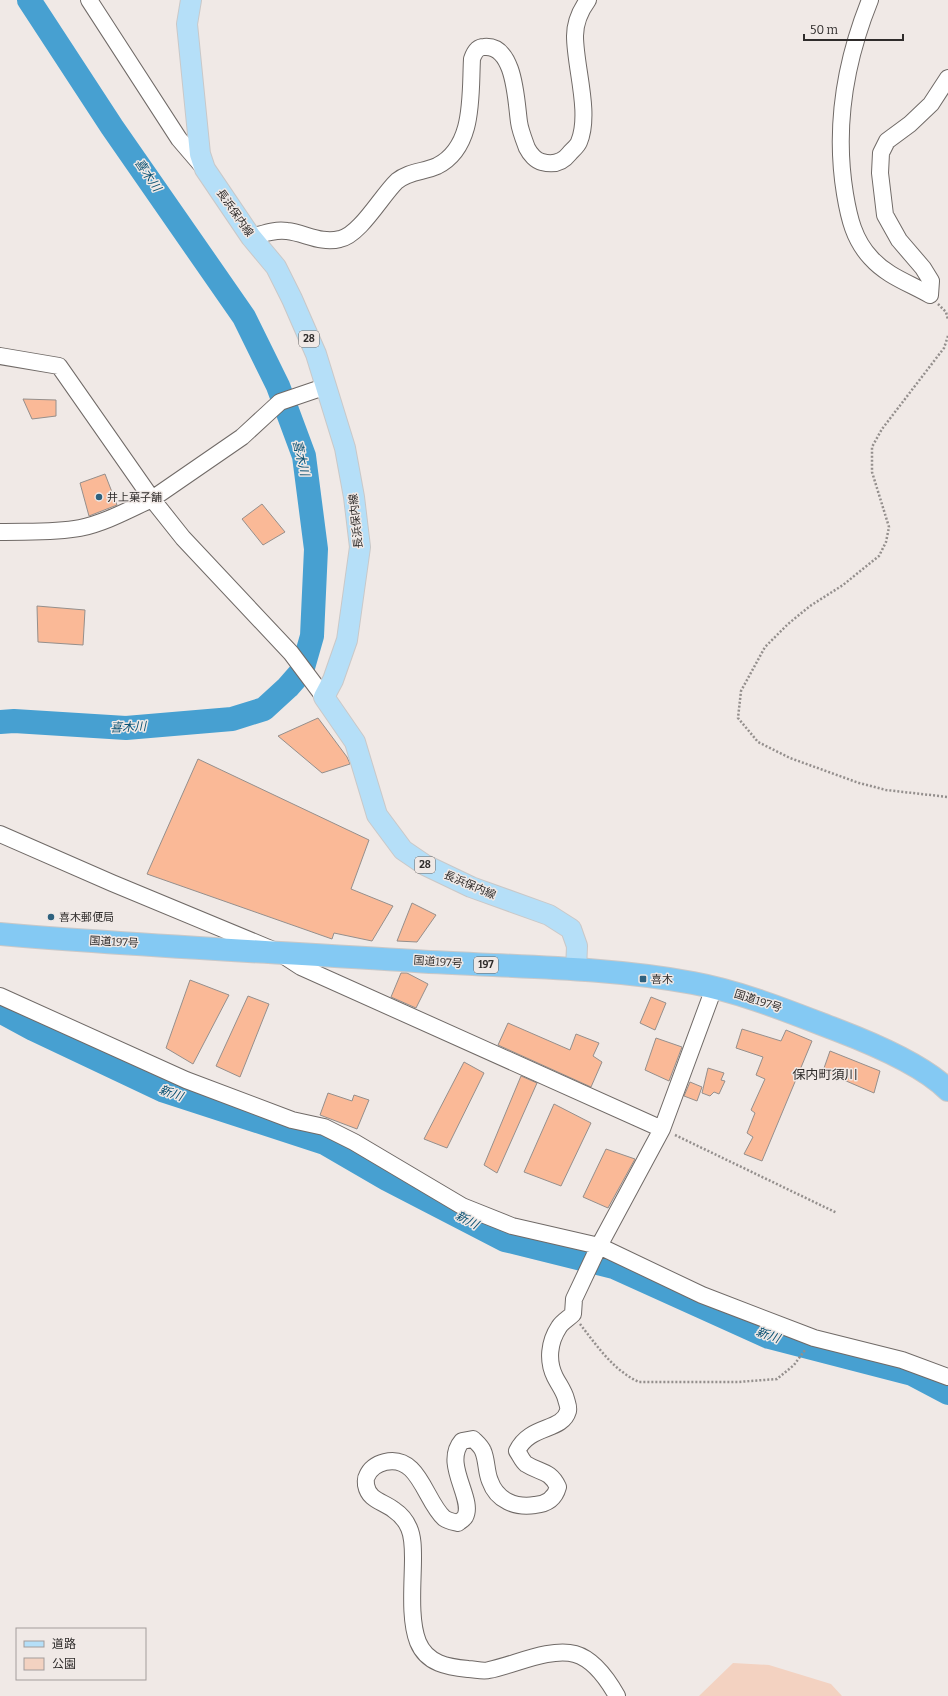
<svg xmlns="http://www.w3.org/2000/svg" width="948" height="1696" font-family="Bitter,'Noto Sans JP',serif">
<rect width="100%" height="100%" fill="#f0e9e6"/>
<!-- green -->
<path fill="#f3d2c1" d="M 733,1663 L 769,1665 L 831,1684 L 842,1696 L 699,1696 Z"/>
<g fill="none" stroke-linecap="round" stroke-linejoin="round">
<!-- river -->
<path stroke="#47a0d1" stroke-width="24" d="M 0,722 L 14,721 L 126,728 L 232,719 L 264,709 L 288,687 L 302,671 L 312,636 L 316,549 L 304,456 L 278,386 L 244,317 L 112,127 L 29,0
M 0,1011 L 33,1029 L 162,1090 L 325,1143 L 387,1179 L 505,1240 L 614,1267 L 769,1337 L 912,1374 L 948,1393"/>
</g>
<!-- building -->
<path fill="#fab997" stroke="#958f8c" d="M 23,399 L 56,400 L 56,416 L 32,419 Z
M 105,474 L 117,505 L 89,516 L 80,483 Z
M 262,504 L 285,532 L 263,545 L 242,519 Z
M 37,606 L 85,610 L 83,645 L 38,642 Z
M 318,718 L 347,757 L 350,764 L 322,773 L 278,736 Z
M 198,759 L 369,840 L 351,889 L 393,906 L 372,941 L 334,933 L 332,939 L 147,874 Z
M 412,903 L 436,915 L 417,942 L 397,941 Z
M 401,973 L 407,973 L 428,984 L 416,1008 L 391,997 Z
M 190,980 L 229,995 L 193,1064 L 166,1048 Z
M 248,996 L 269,1004 L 240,1077 L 216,1066 Z
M 651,997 L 666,1003 L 655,1030 L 640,1023 Z
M 508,1023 L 570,1050 L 576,1034 L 599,1043 L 593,1056 L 602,1062 L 591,1087 L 498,1045 Z
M 742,1029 L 781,1041 L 786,1030 L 812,1041 L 762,1161 L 744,1154 L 753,1137 L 747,1133 L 755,1113 L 751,1110 L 765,1079 L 756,1075 L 763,1057 L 736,1048 Z
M 656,1038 L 682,1047 L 669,1081 L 645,1070 Z
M 830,1051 L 880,1071 L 874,1093 L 823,1071 Z
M 464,1062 L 484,1073 L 447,1148 L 424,1139 Z
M 708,1068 L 724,1073 L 721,1080 L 725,1081 L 719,1094 L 714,1092 L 710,1096 L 702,1093 Z
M 521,1076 L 537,1083 L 497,1173 L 484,1165 Z
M 690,1082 L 702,1087 L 697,1101 L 684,1096 Z
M 328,1093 L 352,1101 L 354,1095 L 369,1100 L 357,1129 L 320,1115 Z
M 554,1104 L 591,1123 L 561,1186 L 524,1172 Z
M 606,1149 L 635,1159 L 608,1208 L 583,1197 Z"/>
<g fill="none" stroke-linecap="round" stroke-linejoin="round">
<!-- minor casing -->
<g stroke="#706a67" stroke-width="18">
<path id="minor" d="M 89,0 L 179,139 L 203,167
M 870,0 C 845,62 834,127 845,194 C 849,218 854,240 871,258 C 887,276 909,283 930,295 L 931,281 L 923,268 L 899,240 L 885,215 L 880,173 L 881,153 L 887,141 L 910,124 L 931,104 L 948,78
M 251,237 C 263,234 274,229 287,231 C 305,233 321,244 340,239 C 360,235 382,195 397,181 C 409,171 424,172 437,166 C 475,147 470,95 472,59 C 474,53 477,47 484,47 C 515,44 516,101 519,122 C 520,130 524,140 527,148 C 530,154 536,161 542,162 C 553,165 562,163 569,154 C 572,150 577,147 579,142 C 591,113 575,67 575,36 C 575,22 580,11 588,0
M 0,356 L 59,366 L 152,499 L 242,437 L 280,402 L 324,387
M 0,532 C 26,531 54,533 80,528 C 105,523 130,509 152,499 L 183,538 L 291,653 L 324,697
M 0,834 L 112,883 L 278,952 L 301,967 L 662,1129
M 0,996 L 186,1080 L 292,1120 L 324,1127 L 354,1142 L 462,1206 L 512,1226 L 599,1246 L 702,1295 L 814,1338 L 902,1360 L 948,1377
M 617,1696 C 608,1680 593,1659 575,1654 C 551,1647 514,1665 489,1670 C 483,1672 475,1669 468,1669 C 448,1667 427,1664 418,1642 C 409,1619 413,1583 413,1558 C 413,1548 413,1537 409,1528 C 406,1521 400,1514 394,1510 C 383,1501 369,1501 366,1485 C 366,1481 365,1479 367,1476 C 370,1469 377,1464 385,1462 C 419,1454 425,1501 444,1518 C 448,1521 454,1522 458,1523 C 460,1521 464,1519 465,1517 C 475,1499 442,1464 462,1441 L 473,1439 C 476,1442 481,1446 483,1451 C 487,1460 486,1472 490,1481 C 497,1501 516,1508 535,1505 C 547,1504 555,1498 558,1487 C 550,1470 540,1473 526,1464 C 522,1461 520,1455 517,1451 C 530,1424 562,1432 568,1411 C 569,1407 567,1403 566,1399 C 564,1391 559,1385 555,1377 C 547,1361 549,1342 559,1327 C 562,1322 569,1318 573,1314 L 574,1299 L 599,1246 L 662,1129 L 714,988"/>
</g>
<!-- major casing -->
<g stroke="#c9c8c8" stroke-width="22">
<path id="major" d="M 191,0 L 187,24 L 200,154 L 205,169 L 251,237 L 276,267 L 292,299 L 316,354 L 345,448 L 354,497 L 360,547 L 347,640 L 333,680 L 324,697 L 355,742 L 377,815 L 403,850 L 425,865 L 471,887 L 549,915 L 571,929 L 577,946 L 576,970"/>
</g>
<!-- highway casing -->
<g stroke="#c9c8c8" stroke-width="24">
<path id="highway" d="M 0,934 C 138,946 277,952 415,961 C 507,967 602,966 693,983 C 742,992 790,1012 837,1030 C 871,1043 922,1064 948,1090"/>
</g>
<!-- path -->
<path stroke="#948f8d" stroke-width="2.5" stroke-dasharray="2 2" stroke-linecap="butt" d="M 938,304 L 946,312 L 948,320
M 948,336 L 944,348 L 882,429 L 872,447 L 872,472 L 889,527 L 886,542 L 879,556 L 843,585 L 810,606 L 788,624 L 765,647 L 741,691 L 738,718 L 758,742 L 790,758 L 859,783 L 886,790 L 948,797
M 675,1135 L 837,1213
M 580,1324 C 597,1346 614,1371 639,1382 L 738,1382 L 777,1379 L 794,1365 L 805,1350"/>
<!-- minor -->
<use href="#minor" stroke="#fff" stroke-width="16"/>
<!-- major -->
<use href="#major" stroke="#b5dff8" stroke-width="20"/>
<!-- highway -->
<use href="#highway" stroke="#84c9f3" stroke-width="22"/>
</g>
<!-- markers -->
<g fill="#2e617e" stroke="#f0e9e6" stroke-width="1.5">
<circle cx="99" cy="497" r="4"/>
<circle cx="51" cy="917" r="4"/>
<rect x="639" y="975" width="8" height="8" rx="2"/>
</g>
<g text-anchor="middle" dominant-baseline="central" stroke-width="3" stroke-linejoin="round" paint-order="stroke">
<!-- shield labels -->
<g fill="#f0e9e6" stroke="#696563" stroke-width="1">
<rect x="299" y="331" width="20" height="16" rx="3"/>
<rect x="415" y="857" width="20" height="16" rx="3"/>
<rect x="474" y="957" width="24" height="16" rx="3"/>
</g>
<g font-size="10" font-weight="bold" fill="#2f2c2b">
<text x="309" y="339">28</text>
<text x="425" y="865">28</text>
<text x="486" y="965">197</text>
</g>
<!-- street labels -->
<g font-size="11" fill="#2f2c2b" stroke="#f0e9e6">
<text transform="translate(235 213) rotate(55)">長浜保内線</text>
<text transform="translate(356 521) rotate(-96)">長浜保内線</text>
<text transform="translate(470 885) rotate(23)">長浜保内線</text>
<text transform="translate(114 942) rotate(3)">国道197号</text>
<text transform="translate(438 962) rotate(4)">国道197号</text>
<text transform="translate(758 1001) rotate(18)">国道197号</text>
</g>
<!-- poi labels -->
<g font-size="11" fill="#2f2c2b" stroke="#f0e9e6" text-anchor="start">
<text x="107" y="497">井上菓子舗</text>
<text x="59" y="917">喜木郵便局</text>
<text x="651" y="979">喜木</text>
</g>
<!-- water labels -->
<g font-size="12" font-style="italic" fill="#095173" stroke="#f0e9e6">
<text transform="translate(148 175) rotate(56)">喜木川</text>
<text transform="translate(301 458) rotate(77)">喜木川</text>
<text transform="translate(128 727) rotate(-2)">喜木川</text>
<text transform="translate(171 1093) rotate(20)">新川</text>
<text transform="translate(467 1220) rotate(28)">新川</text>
<text transform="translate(768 1335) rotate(20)">新川</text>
</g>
<!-- quarter labels -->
<g font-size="13" fill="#2f2c2b" stroke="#f0e9e6">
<text x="825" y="1074">保内町須川</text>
</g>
</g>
<!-- legend -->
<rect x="16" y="1628" width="130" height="52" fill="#f0e9e6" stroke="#a39d9b"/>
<rect x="24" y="1641" width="20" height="6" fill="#b5dff8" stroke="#a39d9b"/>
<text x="52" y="1648" font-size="12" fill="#2f2c2b">道路</text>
<rect x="24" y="1658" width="20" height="12" fill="#f3d2c1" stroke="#a39d9b"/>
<text x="52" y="1668" font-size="12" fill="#2f2c2b">公園</text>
<!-- scale -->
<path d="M804 34v6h99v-6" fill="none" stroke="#2f2c2b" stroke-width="2"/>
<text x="810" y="34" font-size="12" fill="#2f2c2b" stroke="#f0e9e6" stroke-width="3" paint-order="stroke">50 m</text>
</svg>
